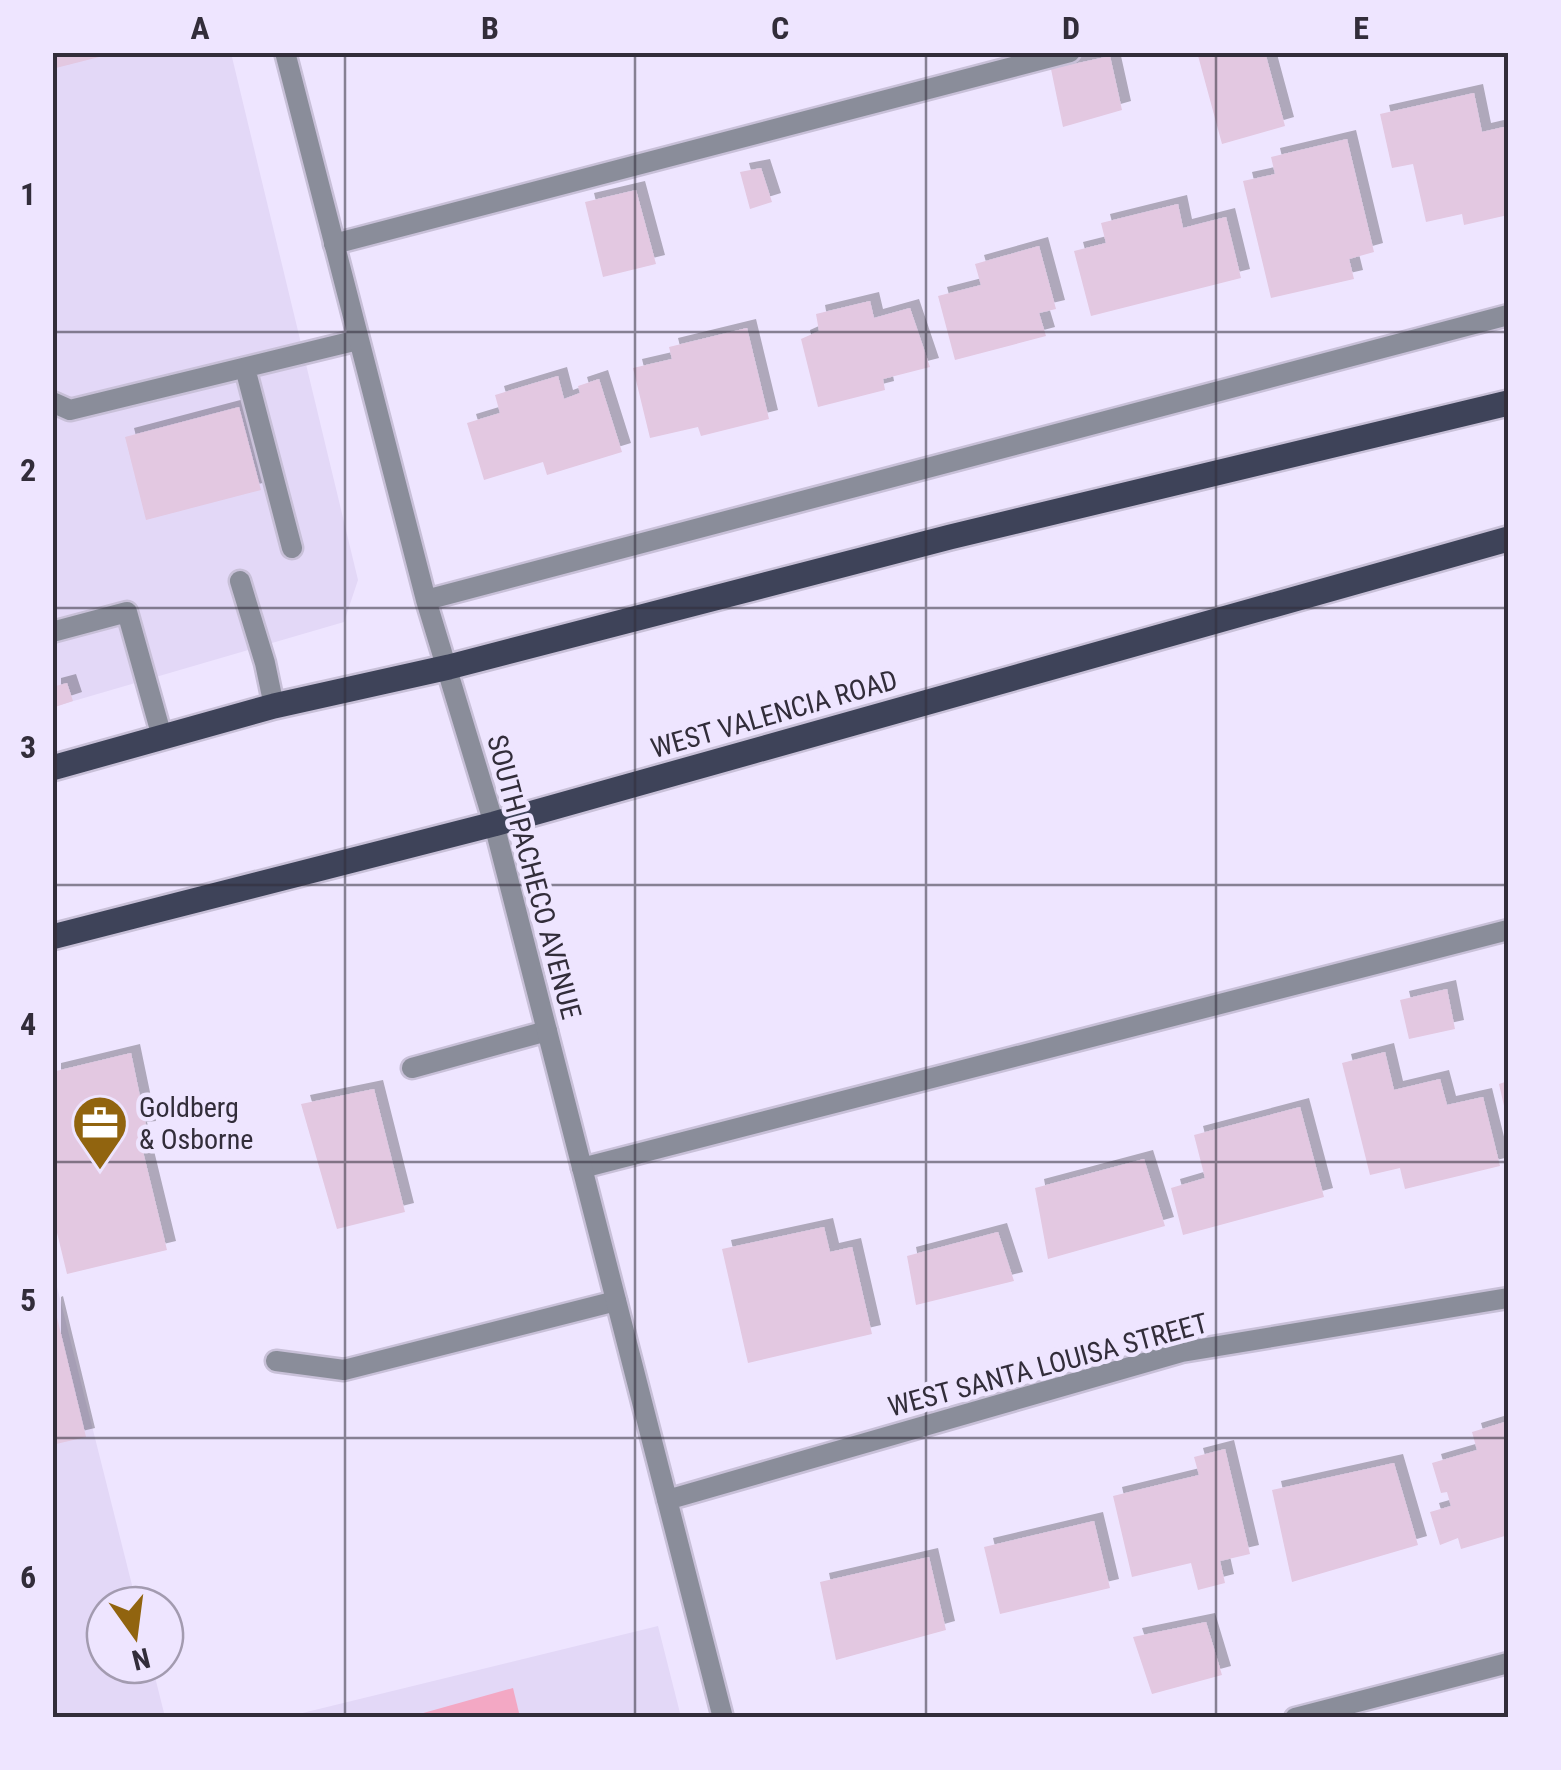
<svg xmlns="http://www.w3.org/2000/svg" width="1561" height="1770" font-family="'Roboto Condensed',sans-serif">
<defs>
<filter id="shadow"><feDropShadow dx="9" dy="-9" stdDeviation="0" flood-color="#0004"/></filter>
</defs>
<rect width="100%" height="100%" fill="#eee5ff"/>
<!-- built -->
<path fill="#e3d8f7" d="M 53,53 L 231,53 L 358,580 L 344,622 L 53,707 Z
M 52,1267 L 137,1605 L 105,1605 L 105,1665 L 152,1665 L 165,1717 L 53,1717 Z
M 658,1626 L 681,1717 L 282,1718 Z"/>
<!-- green -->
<path fill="#f3a8c4" d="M 513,1688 L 520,1717 L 409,1717 Z"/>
<!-- building -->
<path fill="#e3c8e1" filter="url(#shadow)" d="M 52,52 L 111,52 L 111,54 L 52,69 Z
M 1197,52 L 1265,52 L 1285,126 L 1222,144 Z
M 1110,56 L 1122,110 L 1063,127 L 1051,69 Z
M 1474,93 L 1482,132 L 1508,126 L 1508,215 L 1464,225 L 1462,214 L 1426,222 L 1413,164 L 1392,168 L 1380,114 Z
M 1347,139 L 1374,252 L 1349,259 L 1354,279 L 1271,298 L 1243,181 L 1275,174 L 1271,157 Z
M 761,168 L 772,202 L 750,209 L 740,172 Z
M 636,190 L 656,264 L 603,277 L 585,202 Z
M 1178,204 L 1183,228 L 1226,217 L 1241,278 L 1091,316 L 1074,251 L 1106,243 L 1101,223 Z
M 1039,246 L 1056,309 L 1039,313 L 1046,336 L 955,360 L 938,296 L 981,285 L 975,264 Z
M 870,301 L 874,318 L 910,308 L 930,367 L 883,379 L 885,390 L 818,407 L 801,339 L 819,331 L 816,314 Z
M 747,328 L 769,419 L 701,436 L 698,427 L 650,438 L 633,368 L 672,359 L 669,347 Z
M 558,376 L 564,399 L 580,393 L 578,386 L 599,379 L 622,452 L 547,475 L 543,462 L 484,480 L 467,423 L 500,413 L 495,395 Z
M 239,407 L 261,490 L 146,520 L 125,437 Z
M 67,683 L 73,701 L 52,708 L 52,687 Z
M 1447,989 L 1455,1029 L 1409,1039 L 1400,1000 Z
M 1385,1052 L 1394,1090 L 1440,1079 L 1447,1105 L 1483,1097 L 1500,1166 L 1405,1189 L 1400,1168 L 1370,1175 L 1342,1063 Z
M 131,1053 L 147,1130 L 138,1131 L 167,1250 L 67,1274 L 52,1212 L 52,1072 Z
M 1508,1081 L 1508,1119 L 1507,1119 L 1499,1084 Z
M 374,1089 L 405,1212 L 337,1229 L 301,1104 Z
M 1300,1107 L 1324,1197 L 1183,1235 L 1171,1188 L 1205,1178 L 1194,1135 Z
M 1144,1159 L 1165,1226 L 1048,1259 L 1035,1188 Z
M 824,1227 L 830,1252 L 852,1247 L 872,1334 L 748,1363 L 722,1249 Z
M 998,1232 L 1014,1281 L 916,1305 L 907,1256 Z
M 54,1305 L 86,1437 L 52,1445 L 52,1306 Z
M 1508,1421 L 1508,1535 L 1461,1549 L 1458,1538 L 1440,1545 L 1430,1512 L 1451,1506 L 1447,1492 L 1441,1493 L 1432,1463 L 1477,1450 L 1472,1432 Z
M 1225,1449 L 1250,1554 L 1220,1561 L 1225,1583 L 1198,1590 L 1191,1563 L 1132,1577 L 1113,1496 L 1199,1475 L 1194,1457 Z
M 1394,1463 L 1418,1545 L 1292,1582 L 1272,1490 Z
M 1094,1521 L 1110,1588 L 1000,1614 L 984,1547 Z
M 929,1557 L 946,1630 L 836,1660 L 820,1582 Z
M 1206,1622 L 1222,1675 L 1152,1694 L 1133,1637 Z"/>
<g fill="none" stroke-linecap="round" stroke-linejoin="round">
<!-- lane casing -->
<g stroke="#c8c0d8" stroke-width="25">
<path id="lane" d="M 334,244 L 1070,52
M 245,368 L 292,548
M 52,402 L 70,410 L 358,340
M 240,581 L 265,663 L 274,706
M 52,632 L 127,612 L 162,737
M 412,1068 L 547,1031
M 582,1168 L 1508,930
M 276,1361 L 344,1370 L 616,1301
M 1295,1718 L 1508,1663"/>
</g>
<!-- street casing -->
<g stroke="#c8c0d8" stroke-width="25">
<path id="street" d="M 285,52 L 426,600 L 494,824 L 723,1718
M 426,600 L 1508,315
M 667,1500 L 1182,1352 L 1508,1298"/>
</g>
<!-- primary casing -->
<g stroke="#c8c0d8" stroke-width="30">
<path id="primary" d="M 52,768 L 274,706 L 449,667 L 950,537 L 1508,403
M 52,937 L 494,824 L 1508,539"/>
</g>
<!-- lane -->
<use href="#lane" stroke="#8a8d9a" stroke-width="20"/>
<!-- street -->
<use href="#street" stroke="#8a8d9a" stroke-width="20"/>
<!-- primary -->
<use href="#primary" stroke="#3e4359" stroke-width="25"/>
</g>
<!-- grid -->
<path fill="none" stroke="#322d3a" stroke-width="2.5" stroke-opacity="0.55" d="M 345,52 L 345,1718M 635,52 L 635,1718M 926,52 L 926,1718M 1216,52 L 1216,1718M 52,332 L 1508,332M 52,608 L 1508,608M 52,885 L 1508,885M 52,1162 L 1508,1162M 52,1438 L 1508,1438"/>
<!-- icons -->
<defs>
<g id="office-pin" transform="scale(2.875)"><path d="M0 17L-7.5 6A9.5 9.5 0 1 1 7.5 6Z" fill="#91640f" stroke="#eee5ff"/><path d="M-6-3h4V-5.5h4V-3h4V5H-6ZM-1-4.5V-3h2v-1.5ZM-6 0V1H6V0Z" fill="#fff"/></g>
</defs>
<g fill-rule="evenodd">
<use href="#office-pin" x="100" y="1123"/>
</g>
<g text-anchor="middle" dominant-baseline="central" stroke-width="9" stroke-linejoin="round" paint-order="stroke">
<!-- street labels -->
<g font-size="28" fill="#322d3a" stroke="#eee5ff">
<text transform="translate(774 714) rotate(-16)">WEST VALENCIA ROAD</text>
<text transform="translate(534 877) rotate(75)">SOUTH PACHECO AVENUE</text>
<text transform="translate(1048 1365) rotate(-15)">WEST SANTA LOUISA STREET</text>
</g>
<!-- poi labels -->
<g font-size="28" fill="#322d3a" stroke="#eee5ff" text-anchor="start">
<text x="139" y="1107">Goldberg<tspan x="139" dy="32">&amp; Osborne</tspan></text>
</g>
</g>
<!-- border -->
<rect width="1561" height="1770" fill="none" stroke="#eee5ff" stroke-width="110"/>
<!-- north arrow -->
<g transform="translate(135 1635) rotate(166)"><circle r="48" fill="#eee5ff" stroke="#a39bb0" stroke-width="2.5"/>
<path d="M0-8L18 38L0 25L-18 38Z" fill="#91640f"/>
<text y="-15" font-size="28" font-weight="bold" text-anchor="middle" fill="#322d3a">N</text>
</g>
<rect x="55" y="55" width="1451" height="1660" fill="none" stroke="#322d3a" stroke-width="4"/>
<g font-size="32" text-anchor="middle" font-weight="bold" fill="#322d3a">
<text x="200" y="39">A</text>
<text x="490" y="39">B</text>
<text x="780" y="39">C</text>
<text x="1071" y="39">D</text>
<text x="1361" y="39">E</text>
<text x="28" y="205">1</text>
<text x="28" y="481">2</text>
<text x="28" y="758">3</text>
<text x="28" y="1035">4</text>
<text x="28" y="1311">5</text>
<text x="28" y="1588">6</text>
</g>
</svg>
